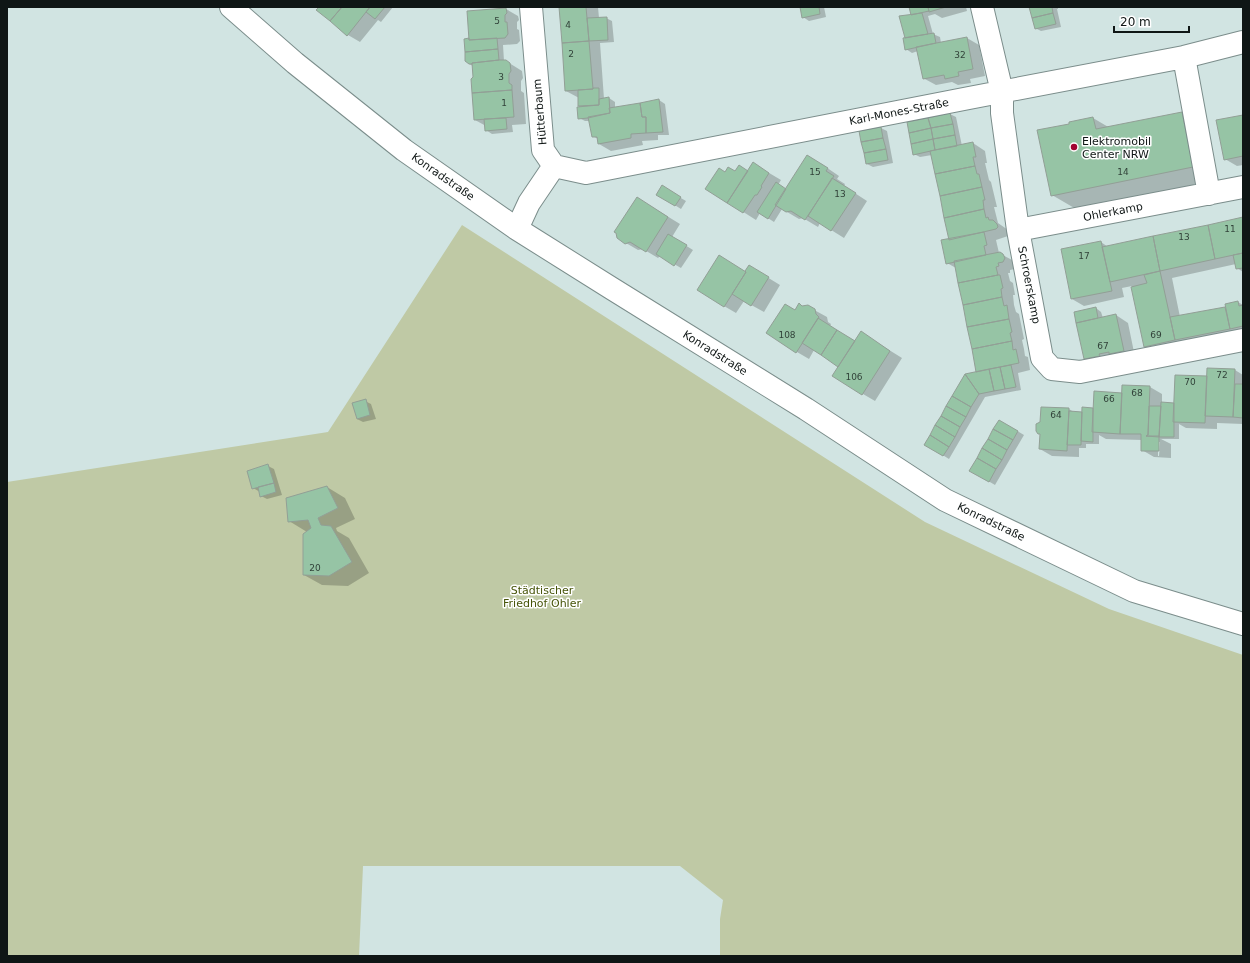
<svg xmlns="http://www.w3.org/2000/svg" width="1250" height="963" font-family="'DejaVu Sans',sans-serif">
<rect width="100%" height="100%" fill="#d1e4e2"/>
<!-- green -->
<path fill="#bfc9a5" d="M 462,225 L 925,522 L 1109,609 L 1243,655 L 1243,956 L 720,956 L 720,919 L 723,900 L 680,866 L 363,866 L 359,956 L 7,956 L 7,482 L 328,432 Z"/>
<!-- shadow -->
<path fill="#0003" fill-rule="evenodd" d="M 320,7 L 393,7 L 381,22 L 378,20 L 360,42 L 348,35 Z
M 560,7 L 598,7 L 599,18 L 606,18 L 612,21 L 614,42 L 600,43 L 604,99 L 609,98 L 615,102 L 615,108 L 659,100 L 665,104 L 669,135 L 658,135 L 658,140 L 642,141 L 643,145 L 611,151 L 599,144 L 598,139 L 593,136 L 590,121 L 585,121 L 579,118 L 579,98 L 566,91 Z
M 801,7 L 824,7 L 826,17 L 809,21 L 803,17 Z
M 910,7 L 966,7 L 967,11 L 942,18 L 935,14 L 928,16 L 933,34 L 940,37 L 941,43 L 967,38 L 979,45 L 985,76 L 970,79 L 971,83 L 958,85 L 952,82 L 936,85 L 923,78 L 918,51 L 912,53 L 906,49 L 906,38 L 912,15 Z
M 1030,7 L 1058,7 L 1058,9 L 1057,9 L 1061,27 L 1041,31 L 1035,28 Z
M 506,9 L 518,16 L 519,20 L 517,22 L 517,29 L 519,30 L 520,41 L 517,44 L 503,45 L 504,61 L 506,61 L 522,71 L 523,78 L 521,81 L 521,91 L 524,93 L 526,124 L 512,125 L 513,132 L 492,134 L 486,130 L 486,126 L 475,120 L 473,66 L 469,64 L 470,39 Z
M 950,114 L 956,117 L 962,146 L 973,143 L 985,151 L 987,163 L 985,163 L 989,180 L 991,182 L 997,207 L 994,207 L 998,223 L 1008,230 L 1008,236 L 996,240 L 999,253 L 1012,260 L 1016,264 L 1015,269 L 1010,270 L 1010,273 L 1008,273 L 1010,281 L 1013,283 L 1015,295 L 1013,295 L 1014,305 L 1016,312 L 1019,314 L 1024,339 L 1022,340 L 1024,349 L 1025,356 L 1028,357 L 1030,370 L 1018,373 L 1021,390 L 985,397 L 949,459 L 925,444 L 979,372 L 956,268 L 947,263 L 950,240 L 932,155 L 920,157 L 914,154 Z
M 1182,114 L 1206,127 L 1217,180 L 1076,209 L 1052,195 L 1070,125 L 1093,118 L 1110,128 Z
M 1243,115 L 1243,165 L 1237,166 L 1225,159 Z
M 881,128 L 887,131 L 893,163 L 873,167 L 867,164 Z
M 820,163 L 839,176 L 837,179 L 845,184 L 844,186 L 867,201 L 844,238 L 820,223 L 818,227 L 803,218 L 799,219 L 782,209 L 774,222 L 760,213 L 756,220 L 707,189 L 726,173 L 748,172 L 754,164 L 781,180 L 778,185 L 786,190 Z
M 662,187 L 686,201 L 681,209 L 657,194 Z
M 649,205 L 680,224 L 672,237 L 693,250 L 681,268 L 660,256 L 658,258 L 643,249 L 638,250 L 626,243 Z
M 1243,218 L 1243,272 L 1237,268 L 1236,264 L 1172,278 L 1180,317 L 1226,308 L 1238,302 L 1243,305 L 1243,335 L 1157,353 L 1145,346 L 1132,286 L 1122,288 L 1124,297 L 1084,306 L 1072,299 L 1101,242 L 1108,247 Z
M 749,266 L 780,285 L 764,312 L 744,301 L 736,313 L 724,306 Z
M 807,306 L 827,317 L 828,322 L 831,324 L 830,326 L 855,342 L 873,340 L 902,358 L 875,401 L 863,394 L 840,366 L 814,350 L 809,359 L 797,352 L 795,311 L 802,307 Z
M 1096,308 L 1101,312 L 1103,318 L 1116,315 L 1128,323 L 1135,357 L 1097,366 L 1085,358 L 1075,313 Z
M 1235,370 L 1243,375 L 1243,424 L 1217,423 L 1217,429 L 1186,428 L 1179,424 L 1179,439 L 1161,439 L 1171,444 L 1171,458 L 1154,457 L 1142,450 L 1142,440 L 1106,439 L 1099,435 L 1099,444 L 1086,444 L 1086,448 L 1079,448 L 1079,457 L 1052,456 L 1040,449 L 1069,409 L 1075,413 L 1083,413 L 1093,409 L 1094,410 L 1122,393 L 1123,386 L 1150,387 L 1162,394 L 1162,403 L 1173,404 L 1208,377 ZM 1158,442 L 1160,442 L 1159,456 L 1158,456 Z
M 365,401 L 371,404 L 376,419 L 363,422 L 357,419 Z
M 1000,421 L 1024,435 L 995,485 L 971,471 Z
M 268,466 L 274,469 L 282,495 L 267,499 L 261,496 L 260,492 L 253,488 Z
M 327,487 L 345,498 L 355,519 L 336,528 L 337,531 L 349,538 L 369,573 L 348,586 L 322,585 L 304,575 L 307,532 L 289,521 Z"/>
<!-- building -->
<path fill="#96c4a5" stroke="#929f96" d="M 319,7 L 342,7 L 330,21 L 316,10 Z
M 342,7 L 370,7 L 347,36 L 330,21 Z
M 370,7 L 385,7 L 375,19 L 366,12 Z
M 559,7 L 586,7 L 589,41 L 562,43 Z
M 800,7 L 819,7 L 820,14 L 802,18 Z
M 909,7 L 928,7 L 929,11 L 911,15 Z
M 928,7 L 946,7 L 929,12 Z
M 1029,7 L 1052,7 L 1053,13 L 1032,18 Z
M 506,8 L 507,13 L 505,15 L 505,22 L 507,22 L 508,34 L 505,38 L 469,40 L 467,11 Z
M 922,13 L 928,34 L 905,38 L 899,16 Z
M 1053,13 L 1056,24 L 1035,29 L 1032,18 Z
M 607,17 L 608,40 L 589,41 L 587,18 Z
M 934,33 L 936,43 L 905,50 L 903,38 Z
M 967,37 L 973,69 L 958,72 L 959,76 L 945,79 L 944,75 L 923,79 L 916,47 Z
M 469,38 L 469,40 L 497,38 L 498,49 L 465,52 L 464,39 Z
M 589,41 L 593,89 L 565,91 L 562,43 Z
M 498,49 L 499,60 L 472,63 L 472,64 L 469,64 L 465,61 L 465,52 Z
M 499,60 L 506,60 L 510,63 L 511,71 L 509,74 L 509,83 L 512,85 L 512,90 L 472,93 L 471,79 L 473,77 L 472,63 Z
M 593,88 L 599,88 L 599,105 L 578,106 L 578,90 L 593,89 Z
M 512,90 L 514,117 L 474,120 L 472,93 Z
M 609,97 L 610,113 L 588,118 L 578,119 L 577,107 L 599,105 L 599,99 Z
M 659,99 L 663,132 L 646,133 L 646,117 L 642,117 L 640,103 Z
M 640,103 L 642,117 L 646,117 L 646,133 L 631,134 L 631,138 L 598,144 L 597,137 L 592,137 L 588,117 L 610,113 L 609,108 Z
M 1182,112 L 1193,167 L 1051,196 L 1037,130 L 1069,124 L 1069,122 L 1093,117 L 1096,129 Z
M 950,113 L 953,124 L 931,128 L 928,118 Z
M 1243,115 L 1243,156 L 1224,160 L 1216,120 Z
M 506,118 L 507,129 L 485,131 L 484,119 Z
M 928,118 L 931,128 L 909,133 L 907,122 Z
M 953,124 L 955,135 L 933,139 L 931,128 Z
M 881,127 L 883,138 L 861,142 L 859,131 Z
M 931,128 L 933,139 L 911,144 L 909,133 Z
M 955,135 L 957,146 L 935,150 L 933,139 Z
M 883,138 L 886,149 L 864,153 L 861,142 Z
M 933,139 L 935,150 L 913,155 L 911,144 Z
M 973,142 L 976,157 L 973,157 L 975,166 L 935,174 L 930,151 Z
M 886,149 L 888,160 L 866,164 L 864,153 Z
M 807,155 L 828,168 L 826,171 L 834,176 L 805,220 L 791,211 L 786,212 L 775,205 Z
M 753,162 L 769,173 L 761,186 L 762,187 L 757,195 L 755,195 L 743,213 L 727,203 Z
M 739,165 L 748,171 L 727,203 L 705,189 L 719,168 L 725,172 L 728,167 L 735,171 Z
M 975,166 L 977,174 L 979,174 L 982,187 L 940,196 L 935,174 Z
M 832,178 L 856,193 L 831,231 L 808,216 Z
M 776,182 L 786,189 L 768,219 L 757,212 Z
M 662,185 L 681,197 L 675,206 L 656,195 Z
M 982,187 L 985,200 L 983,200 L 984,209 L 944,218 L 940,196 Z
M 637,197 L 668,217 L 646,252 L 630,242 L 625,244 L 617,238 L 616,233 L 614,232 Z
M 984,209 L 986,218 L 988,217 L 989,220 L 993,220 L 997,224 L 998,227 L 996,229 L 949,240 L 944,218 Z
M 1243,217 L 1243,253 L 1215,259 L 1208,225 Z
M 1208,225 L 1215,259 L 1160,271 L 1153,236 Z
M 984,232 L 987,245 L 984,246 L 986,255 L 946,264 L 941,240 Z
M 668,234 L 687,245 L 674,266 L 656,254 Z
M 1153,236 L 1160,271 L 1110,282 L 1102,247 Z
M 1101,241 L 1112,291 L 1071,299 L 1061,249 Z
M 1000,252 L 1003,254 L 1005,258 L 1003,262 L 998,263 L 999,266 L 996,267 L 998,275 L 958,283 L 954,261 Z
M 1243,253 L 1243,268 L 1236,269 L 1233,255 Z
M 719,255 L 746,272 L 724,307 L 697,290 Z
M 749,265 L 769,277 L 751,306 L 732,294 L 746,272 L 745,271 Z
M 1160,271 L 1175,340 L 1144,347 L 1131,287 L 1147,283 L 1144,275 Z
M 998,275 L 1000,275 L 1003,288 L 1001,289 L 1002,297 L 963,305 L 958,283 Z
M 1002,297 L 1004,306 L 1007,305 L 1009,319 L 967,327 L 963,305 Z
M 1238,301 L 1239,306 L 1243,305 L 1243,326 L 1230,329 L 1225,304 Z
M 799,303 L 802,306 L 808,305 L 815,309 L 816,314 L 819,317 L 796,353 L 766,333 L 785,304 L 795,310 Z
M 1096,307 L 1098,318 L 1076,323 L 1074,312 Z
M 1225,307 L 1230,329 L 1175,340 L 1170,317 Z
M 1116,314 L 1124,351 L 1109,354 L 1109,352 L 1099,354 L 1100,356 L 1084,359 L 1076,323 Z
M 818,318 L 837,330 L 821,355 L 802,343 Z
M 1009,319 L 1012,332 L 1010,333 L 1012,341 L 972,349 L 967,327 Z
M 837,330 L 855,341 L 838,367 L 821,355 Z
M 861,331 L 890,351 L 862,395 L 832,376 Z
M 1012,341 L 1013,350 L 1016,349 L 1019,363 L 976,372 L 972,349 Z
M 1011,365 L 1016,387 L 1005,389 L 1000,367 Z
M 1000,367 L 1005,389 L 994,391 L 989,369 Z
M 1207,368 L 1235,369 L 1233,417 L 1205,416 Z
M 989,369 L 994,391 L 979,394 L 965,374 Z
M 965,374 L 979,394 L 971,407 L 952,396 Z
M 1175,375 L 1207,376 L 1205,423 L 1173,422 Z
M 1235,384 L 1243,384 L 1243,418 L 1233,417 Z
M 1122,385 L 1150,386 L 1148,435 L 1146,436 L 1159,436 L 1159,451 L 1141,451 L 1141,434 L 1120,434 Z
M 1094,391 L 1122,393 L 1120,434 L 1092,432 Z
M 952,396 L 971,407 L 966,417 L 946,406 Z
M 366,399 L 370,415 L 357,419 L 352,403 Z
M 1161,402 L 1174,403 L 1174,437 L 1159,437 Z
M 946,406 L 966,417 L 960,427 L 941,416 Z
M 1149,406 L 1161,406 L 1159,437 L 1146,436 L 1148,435 Z
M 1041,407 L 1069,408 L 1067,451 L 1039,449 L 1040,434 L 1038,434 L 1036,431 L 1036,424 L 1040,422 Z
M 1082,407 L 1093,408 L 1093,442 L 1081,441 Z
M 1069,411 L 1082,412 L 1081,445 L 1067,445 Z
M 941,416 L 960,427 L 955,437 L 935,425 Z
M 999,420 L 1018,431 L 1013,440 L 993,429 Z
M 935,425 L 955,437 L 949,447 L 930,435 Z
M 993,429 L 1013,440 L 1007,450 L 988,439 Z
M 930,435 L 949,447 L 943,456 L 924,445 Z
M 988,439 L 1007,450 L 1002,460 L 982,448 Z
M 982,448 L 1002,460 L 996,469 L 977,458 Z
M 977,458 L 996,469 L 989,482 L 969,471 Z
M 268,464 L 274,483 L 252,489 L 247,471 Z
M 274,483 L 276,492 L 260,497 L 258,487 Z
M 327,486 L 338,508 L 318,518 L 321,525 L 331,526 L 352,562 L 329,576 L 303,575 L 303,534 L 311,528 L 308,520 L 288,522 L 286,498 Z"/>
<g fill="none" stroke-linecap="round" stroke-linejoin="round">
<!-- street casing -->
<g stroke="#7b8d8b" stroke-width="24">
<path id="street" d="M 231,7 L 295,63 L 404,150 L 517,229 L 611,288 L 806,409 L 945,500 L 1134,591 L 1243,624
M 982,7 L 1002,92 L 1002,113 L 1018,230 L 1042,358 L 1052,369 L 1080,372 L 1243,340
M 1184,57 L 1209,194
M 554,166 L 586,173 L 969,98 L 1184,57 L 1243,42
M 517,229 L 529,203 L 554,166 L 543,150 L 531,7
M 1018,230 L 1243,187"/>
</g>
<!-- street -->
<use href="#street" stroke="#fff" stroke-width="22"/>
</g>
<!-- markers -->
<circle fill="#a20431" stroke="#fff" stroke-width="1.5" cx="1074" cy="147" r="4"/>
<g text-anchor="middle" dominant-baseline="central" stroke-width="3" stroke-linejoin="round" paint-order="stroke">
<!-- number labels -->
<g font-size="9" fill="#314239">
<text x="497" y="21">5</text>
<text x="568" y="25">4</text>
<text x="571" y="54">2</text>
<text x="960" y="55">32</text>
<text x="501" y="77">3</text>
<text x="504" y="103">1</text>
<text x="815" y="172">15</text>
<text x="1123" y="172">14</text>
<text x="840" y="194">13</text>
<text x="1230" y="229">11</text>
<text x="1184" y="237">13</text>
<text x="1084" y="256">17</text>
<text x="787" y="335">108</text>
<text x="1156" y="335">69</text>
<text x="1103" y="346">67</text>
<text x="1222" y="375">72</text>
<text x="854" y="377">106</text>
<text x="1190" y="382">70</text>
<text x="1137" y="393">68</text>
<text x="1109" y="399">66</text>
<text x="1056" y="415">64</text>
<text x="315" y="568">20</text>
</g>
<!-- street labels -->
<g font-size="11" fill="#0f1615" stroke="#fff">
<text transform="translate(540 112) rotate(-95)">Hütterbaum</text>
<text transform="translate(899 112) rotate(-11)">Karl-Mones-Straße</text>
<text transform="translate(443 177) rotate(35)">Konradstraße</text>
<text transform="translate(1113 212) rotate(-11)">Ohlerkamp</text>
<text transform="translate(1029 285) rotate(79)">Schroerskamp</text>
<text transform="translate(715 353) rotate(32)">Konradstraße</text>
<text transform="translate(991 522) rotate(26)">Konradstraße</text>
</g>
<!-- poi labels -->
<g font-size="11" fill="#0f1615" stroke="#fff" text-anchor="start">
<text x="1082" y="141">Elektromobil<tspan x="1082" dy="13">Center NRW</tspan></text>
</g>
<!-- park labels -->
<g font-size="11" fill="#465408" stroke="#fff">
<text x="542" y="590">Städtischer<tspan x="542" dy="13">Friedhof Ohler</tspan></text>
</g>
</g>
<!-- border -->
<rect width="1250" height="963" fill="none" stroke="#0f1615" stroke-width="16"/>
<!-- scale -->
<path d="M1114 26v6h75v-6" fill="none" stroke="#0f1615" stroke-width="2"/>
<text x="1120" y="26" font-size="12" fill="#0f1615" stroke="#ffffff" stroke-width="3" paint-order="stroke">20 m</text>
</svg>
